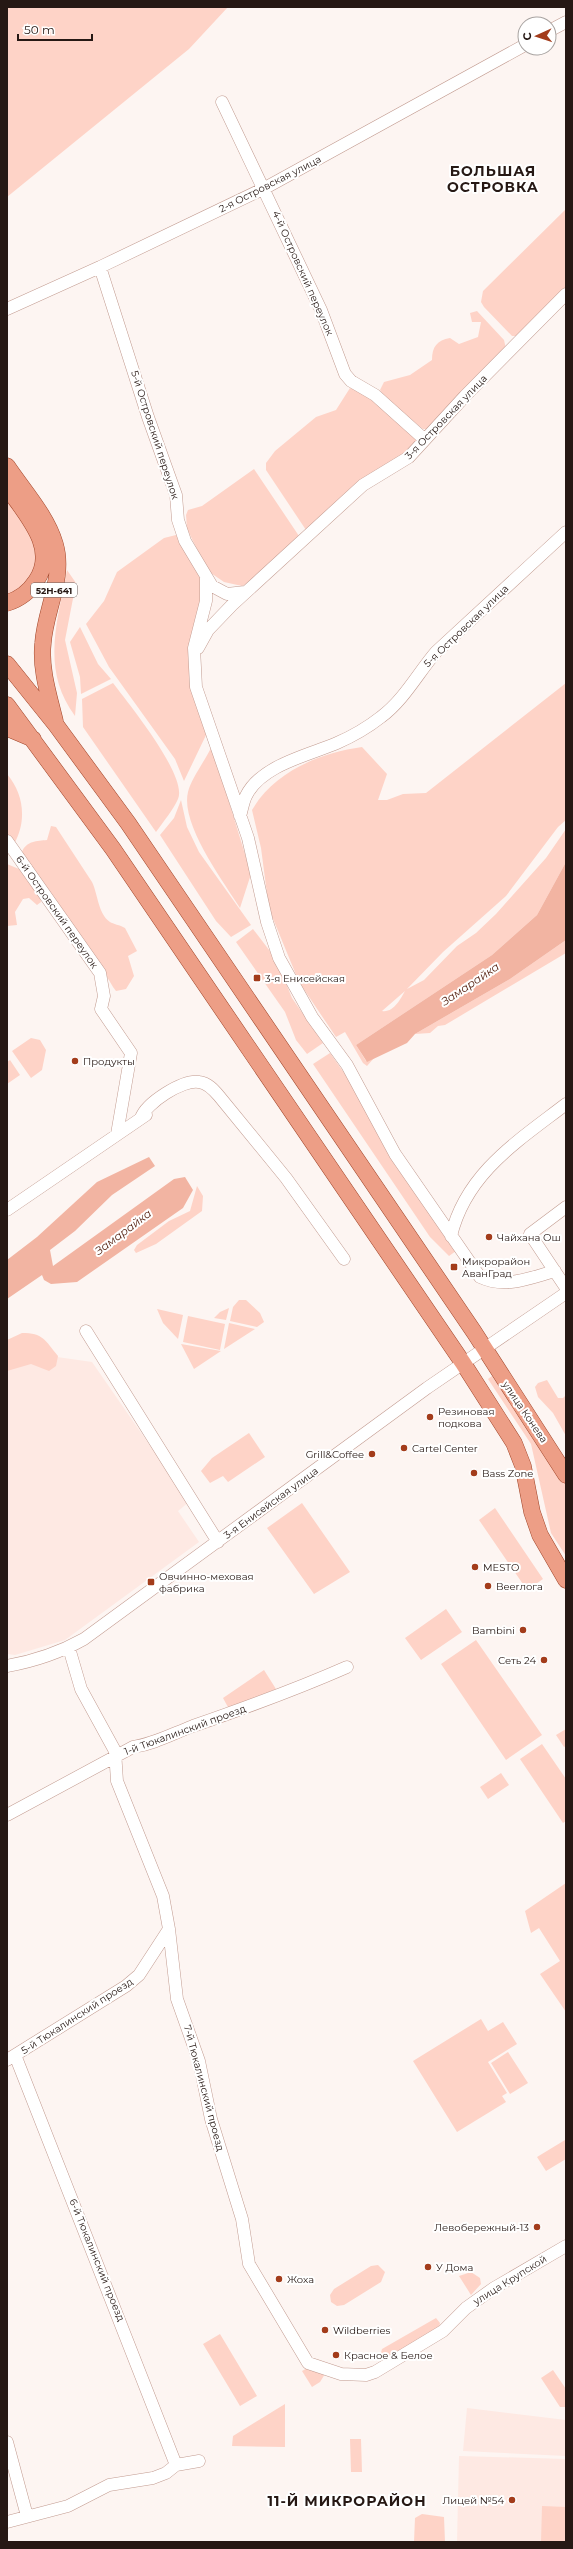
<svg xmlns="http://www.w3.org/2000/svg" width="573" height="2549" font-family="Montserrat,sans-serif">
<rect width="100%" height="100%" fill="#fdf5f2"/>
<!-- built -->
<path fill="#fee9e3" d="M 50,1356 L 92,1362 L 189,1502 L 178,1511 L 199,1542 L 65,1640 L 15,1655 L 7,1654 L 7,1366 Z
M 467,2408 L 566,2420 L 566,2456 L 463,2451 Z
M 459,2456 L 566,2459 L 566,2542 L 457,2542 Z"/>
<!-- green -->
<path fill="#fed3c7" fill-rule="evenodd" d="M 7,7 L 228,7 L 189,49 L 7,197 Z
M 566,209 L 566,287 L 519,336 L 512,336 L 484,307 L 481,302 L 483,291 Z
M 477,311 L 504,340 L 506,349 L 430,429 L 423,429 L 386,399 L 380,390 L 384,382 L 410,375 L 432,360 C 432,347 437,340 450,338 L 459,344 L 478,337 L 481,322 L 472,322 L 470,313 Z
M 350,388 C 377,395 397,421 417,439 L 412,448 L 306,530 L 266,470 L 266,463 L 275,451 L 316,417 L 336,410 Z
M 254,469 L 299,536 L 253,581 L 242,586 L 224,582 L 208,571 L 187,529 L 186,515 L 188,510 L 202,506 Z
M 7,495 L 31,532 L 39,558 L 25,587 L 7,596 Z
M 176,535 L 199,570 L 204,593 L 191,648 L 207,733 L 184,781 L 175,759 L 109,667 L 86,624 L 104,601 L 117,572 L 164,538 Z
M 67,570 L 76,583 L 65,640 L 77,693 L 75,716 C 41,670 57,623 67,570 Z
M 80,627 L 98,664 L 111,679 L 81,694 L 80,677 L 70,642 Z
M 113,683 C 128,703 188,776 178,799 C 173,810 163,822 156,832 L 83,727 L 82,699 Z
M 566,683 L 566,820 L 558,827 L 506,896 L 443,952 L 407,989 L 424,980 L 457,946 L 476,933 L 496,914 L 546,858 L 566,829 L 566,862 L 537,915 L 492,955 L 356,1045 L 366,1061 L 375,1057 L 367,1066 L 363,1063 L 345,1032 L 336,1037 L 299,982 L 269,909 L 261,848 L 252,810 C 274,772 319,753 362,747 L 387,774 L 378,800 L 387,800 L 403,794 L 426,793 ZM 405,991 C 401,998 394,1013 382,1011 Z
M 212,746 L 251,874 L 240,908 C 224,882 180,824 188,792 C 191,779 206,759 212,746 Z
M 7,774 C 24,794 27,821 14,844 L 7,838 Z
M 181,800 L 187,827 L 199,852 L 251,925 L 231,937 L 216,921 L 160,835 L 174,818 Z
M 51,826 L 56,827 L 92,882 C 98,894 98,914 110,922 C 113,924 120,925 125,928 L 137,951 L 128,956 L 134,976 L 126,989 L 116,991 L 113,987 L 97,960 L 22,852 C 26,841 37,841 47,840 Z
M 7,864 L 19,869 L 40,897 L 41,902 L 37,905 L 29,898 L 23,899 L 15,912 L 17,925 L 7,926 Z
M 253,929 L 276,959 L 292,998 L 323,1043 L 307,1054 L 296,1040 L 285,1012 L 236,942 Z
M 566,940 L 566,953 L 445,1025 L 438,1026 L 430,1033 L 415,1034 L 510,979 Z
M 31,1038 L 40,1040 L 46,1050 L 42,1070 L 31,1078 L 12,1051 Z
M 330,1053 L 352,1084 L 456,1251 L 449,1256 L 430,1237 L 313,1064 Z
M 10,1060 L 20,1075 L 7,1084 L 7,1062 Z
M 197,1186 L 203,1196 L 202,1211 L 156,1244 L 136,1253 L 134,1250 L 137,1245 L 169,1221 L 190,1211 Z
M 239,1300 L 246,1300 L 260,1313 L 264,1322 L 257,1327 L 230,1321 L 233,1307 Z
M 229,1308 L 226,1320 L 214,1318 L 220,1312 Z
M 157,1309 L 183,1315 L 178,1339 L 163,1323 Z
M 188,1316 L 225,1324 L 220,1350 L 183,1342 Z
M 229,1323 L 255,1329 L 224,1349 Z
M 22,1333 C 43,1333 45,1340 58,1356 L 56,1366 L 49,1371 L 31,1364 L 7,1371 L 7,1340 Z
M 181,1344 L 221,1351 L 194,1369 Z
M 492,1376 L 566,1485 L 566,1556 L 551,1533 L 531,1444 L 488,1379 Z
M 547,1380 L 558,1398 L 563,1398 L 566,1395 L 566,1436 L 553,1413 L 538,1397 L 535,1387 L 538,1383 Z
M 249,1433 L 265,1457 L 228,1482 L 223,1476 L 210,1483 L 201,1471 L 212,1458 Z
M 302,1503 L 350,1572 L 314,1594 L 267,1528 Z
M 495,1508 L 543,1579 L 527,1590 L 479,1520 Z
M 446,1609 L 462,1632 L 421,1660 L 405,1638 Z
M 476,1640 L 542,1735 L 506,1760 L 441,1664 Z
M 264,1670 L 276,1689 L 229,1709 L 223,1698 Z
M 566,1729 L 566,1746 L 564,1747 L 556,1735 Z
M 542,1744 L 566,1779 L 566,1821 L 563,1823 L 520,1759 Z
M 501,1773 L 509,1785 L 488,1799 L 480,1787 Z
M 566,1883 L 566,2012 L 540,1974 L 560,1961 L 539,1928 L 531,1933 L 525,1911 Z
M 481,2019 L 488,2031 L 503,2022 L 517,2044 L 488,2062 L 507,2093 L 502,2096 L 506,2102 L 457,2132 L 413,2061 Z
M 508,2052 L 528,2083 L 510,2094 L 491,2063 Z
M 565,2140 L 566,2159 L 546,2171 L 537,2157 Z
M 378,2265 L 385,2272 L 381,2282 L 344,2305 L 337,2306 L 331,2302 L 330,2295 L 334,2289 L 371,2266 Z
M 471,2272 L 480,2278 L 481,2284 L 471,2295 L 459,2276 Z
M 436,2318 L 440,2323 L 439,2327 L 386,2359 L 380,2356 L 382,2349 Z
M 220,2334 L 257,2396 L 240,2406 L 203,2344 Z
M 311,2366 L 325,2374 L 320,2382 L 312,2387 L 302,2371 Z
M 553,2370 L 566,2389 L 566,2407 L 560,2407 L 541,2378 Z
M 285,2404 L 285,2447 L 232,2446 L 233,2436 Z
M 350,2439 L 361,2439 L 362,2472 L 351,2472 Z
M 542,2506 L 566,2507 L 566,2542 L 541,2542 Z
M 422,2514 L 444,2517 L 445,2542 L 414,2542 L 415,2518 Z"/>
<!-- water -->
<path fill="#f2b4a2" d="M 566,862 L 566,940 L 510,979 L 415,1034 L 407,1043 L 367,1062 L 356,1045 L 492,955 L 537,915 Z
M 149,1157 L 155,1166 L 112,1195 L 75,1231 L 50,1250 L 53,1266 L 174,1179 L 185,1177 L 193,1190 L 183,1208 L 77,1282 L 51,1284 L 44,1280 L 42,1275 L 7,1299 L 7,1260 L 37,1237 L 97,1182 Z"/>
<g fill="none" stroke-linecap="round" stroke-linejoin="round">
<!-- minor casing -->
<g stroke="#c29b90" stroke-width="13">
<path id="minor" d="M 549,31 L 566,22
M 222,102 L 321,310 L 345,374 L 351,381 L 375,395 L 424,439
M 100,267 L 148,417 L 176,495 L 178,520 L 185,541 L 212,586 L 227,594 L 245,592
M 7,309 L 100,267 L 265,188 L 525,45
M 206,578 L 206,601 L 194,648 L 196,687 L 248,838 L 267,922 L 279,958 L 312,1017 L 347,1065 L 395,1154 L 480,1277 C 505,1289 529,1278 555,1271
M 198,648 L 208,630 L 232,605 L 363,485 L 409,457 L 465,396 L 566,294
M 240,816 C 242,810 243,802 246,796 C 261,765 309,755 337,743 C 353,736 367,728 381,717 C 404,700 418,673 436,652 L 566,532
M 7,841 L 100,973 L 104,996 L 101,1009 L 131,1053 L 117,1134
M 141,1118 C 146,1103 183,1079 199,1082 C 208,1083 214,1090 219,1096 L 286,1178 L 344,1259
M 566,1207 L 530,1234 L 566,1288
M 7,1210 L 146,1115
M 451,1236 C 466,1173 518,1141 566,1104
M 86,1331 L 218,1542
M 69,1648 L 81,1689 L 115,1751 L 117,1781 L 163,1896 L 169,1929 L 177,1999 L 199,2061 L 211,2119 L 242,2219 L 249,2264 L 308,2363 L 341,2374 L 366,2375 L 375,2372 L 443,2331 L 466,2308 L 494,2288 L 566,2246
M 7,1666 C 35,1661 59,1653 84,1639 L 427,1388 L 566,1293
M 7,1815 L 133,1747 C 154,1744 172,1734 193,1726 C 245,1708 297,1689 347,1667
M 15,2055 L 176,2465
M 7,2060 L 126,1986 L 139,1975 L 169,1929
M 7,2442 L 27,2516
M 7,2522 L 68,2506 L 109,2485 L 153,2478 L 166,2473 L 176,2465 L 199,2461"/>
</g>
<!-- major casing -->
<g stroke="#a04529" stroke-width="17">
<path id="major" d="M 7,466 C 23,490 47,516 55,544 C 65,578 45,610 43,643 C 40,669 49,696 55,721
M 7,487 C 25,514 59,548 36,581 C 29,592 20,599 7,603
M 7,664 L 56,725 L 128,823 L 474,1332 L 566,1475
M 7,705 L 113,849 L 463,1363 L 514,1443 L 523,1466 L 532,1512 L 540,1535 L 566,1580
M 7,728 L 33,739"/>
</g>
<!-- minor -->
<use href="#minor" stroke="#fff" stroke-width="12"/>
<!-- major -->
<use href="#major" stroke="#ed9e86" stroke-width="16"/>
</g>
<!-- markers -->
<g fill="#a33c1b" stroke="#fff" stroke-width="1.5">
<rect x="253" y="974" width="8" height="8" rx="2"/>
<circle cx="75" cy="1061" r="4"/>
<circle cx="489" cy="1237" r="4"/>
<rect x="450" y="1263" width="8" height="8" rx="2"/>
<circle cx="430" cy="1417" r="4"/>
<circle cx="404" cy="1448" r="4"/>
<circle cx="372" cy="1454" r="4"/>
<circle cx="474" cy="1473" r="4"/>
<circle cx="475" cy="1567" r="4"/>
<rect x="147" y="1578" width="8" height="8" rx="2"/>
<circle cx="488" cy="1586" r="4"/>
<circle cx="523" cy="1630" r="4"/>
<circle cx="544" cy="1660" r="4"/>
<circle cx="537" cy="2227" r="4"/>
<circle cx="428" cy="2267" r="4"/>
<circle cx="279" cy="2279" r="4"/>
<circle cx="325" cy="2330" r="4"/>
<circle cx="336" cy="2355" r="4"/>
<circle cx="512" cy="2500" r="4"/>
</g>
<g text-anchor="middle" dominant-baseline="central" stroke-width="4" stroke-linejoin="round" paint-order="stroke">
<!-- shield labels -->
<rect fill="#fff" stroke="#675d5a" stroke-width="1" x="31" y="583" width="46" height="14" rx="3"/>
<g font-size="9" font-weight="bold" fill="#261814">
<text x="54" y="590">52Н-641</text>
</g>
<!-- street labels -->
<g font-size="10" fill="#261814" stroke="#fff">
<text transform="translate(270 184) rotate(-27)">2-я Островская улица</text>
<text transform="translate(303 273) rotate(66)">4-й Островский переулок</text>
<text transform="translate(446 417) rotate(-46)">3-я Островская улица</text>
<text transform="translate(155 435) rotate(72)">5-й Островский переулок</text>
<text transform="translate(466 626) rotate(-44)">5-я Островская улица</text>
<text transform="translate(57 912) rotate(55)">6-й Островский переулок</text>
<text transform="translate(525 1412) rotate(56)">улица Конева</text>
<text transform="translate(271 1503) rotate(-36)">3-я Енисейская улица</text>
<text transform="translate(185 1730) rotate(-20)">1-й Тюкалинский проезд</text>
<text transform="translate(77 2016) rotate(-33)">5-й Тюкалинский проезд</text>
<text transform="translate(204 2088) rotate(75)">7-й Тюкалинский проезд</text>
<text transform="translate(97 2260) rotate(68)">6-й Тюкалинский проезд</text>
<text transform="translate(510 2280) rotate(-32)">улица Крупской</text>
</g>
<!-- poi labels -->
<g font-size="10" fill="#261814" stroke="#fff" text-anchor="start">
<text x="265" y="978">3-я Енисейская</text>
<text x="83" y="1061">Продукты</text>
<text x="497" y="1237">Чайхана Ош</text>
<text x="462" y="1261">Микрорайон<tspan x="462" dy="12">АванГрад</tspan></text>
<text x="438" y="1411">Резиновая<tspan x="438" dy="12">подкова</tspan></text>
<text x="412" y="1448">Cartel Center</text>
<text x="364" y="1454" text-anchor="end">Grill&amp;Coffee</text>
<text x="482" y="1473">Bass Zone</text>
<text x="483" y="1567">MESTO</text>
<text x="159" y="1576">Овчинно-меховая<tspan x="159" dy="12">фабрика</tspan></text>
<text x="496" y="1586">Beerлога</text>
<text x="515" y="1630" text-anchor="end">Bambini</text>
<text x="536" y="1660" text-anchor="end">Сеть 24</text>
<text x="529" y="2227" text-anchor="end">Левобережный-13</text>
<text x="436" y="2267">У Дома</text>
<text x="287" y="2279">Жоха</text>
<text x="333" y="2330">Wildberries</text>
<text x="344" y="2355">Красное &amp; Белое</text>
<text x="504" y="2500" text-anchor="end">Лицей №54</text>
</g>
<!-- water labels -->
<g font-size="11" font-style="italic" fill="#4f1908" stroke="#fff">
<text transform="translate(470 984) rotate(-34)">Замарайка</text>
<text transform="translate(123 1232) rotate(-37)">Замарайка</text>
</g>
<!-- district labels -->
<g font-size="14" font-weight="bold" letter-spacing="1" fill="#261814" stroke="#fff">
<text x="493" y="171">БОЛЬШАЯ<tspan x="493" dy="16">ОСТРОВКА</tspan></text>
<text x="347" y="2501">11-Й МИКРОРАЙОН</text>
</g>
</g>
<!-- border -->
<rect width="573" height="2549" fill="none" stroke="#261814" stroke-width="16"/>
<!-- north arrow -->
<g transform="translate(537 36) rotate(267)"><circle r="19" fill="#ffffff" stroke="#a8a3a1"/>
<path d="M0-3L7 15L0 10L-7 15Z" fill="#a33c1b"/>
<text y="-6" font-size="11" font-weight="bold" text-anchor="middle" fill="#261814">С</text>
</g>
<!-- scale -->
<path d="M18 34v6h74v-6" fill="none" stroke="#261814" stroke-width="2"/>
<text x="24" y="34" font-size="12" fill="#261814" stroke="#ffffff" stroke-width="3" paint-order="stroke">50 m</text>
</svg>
